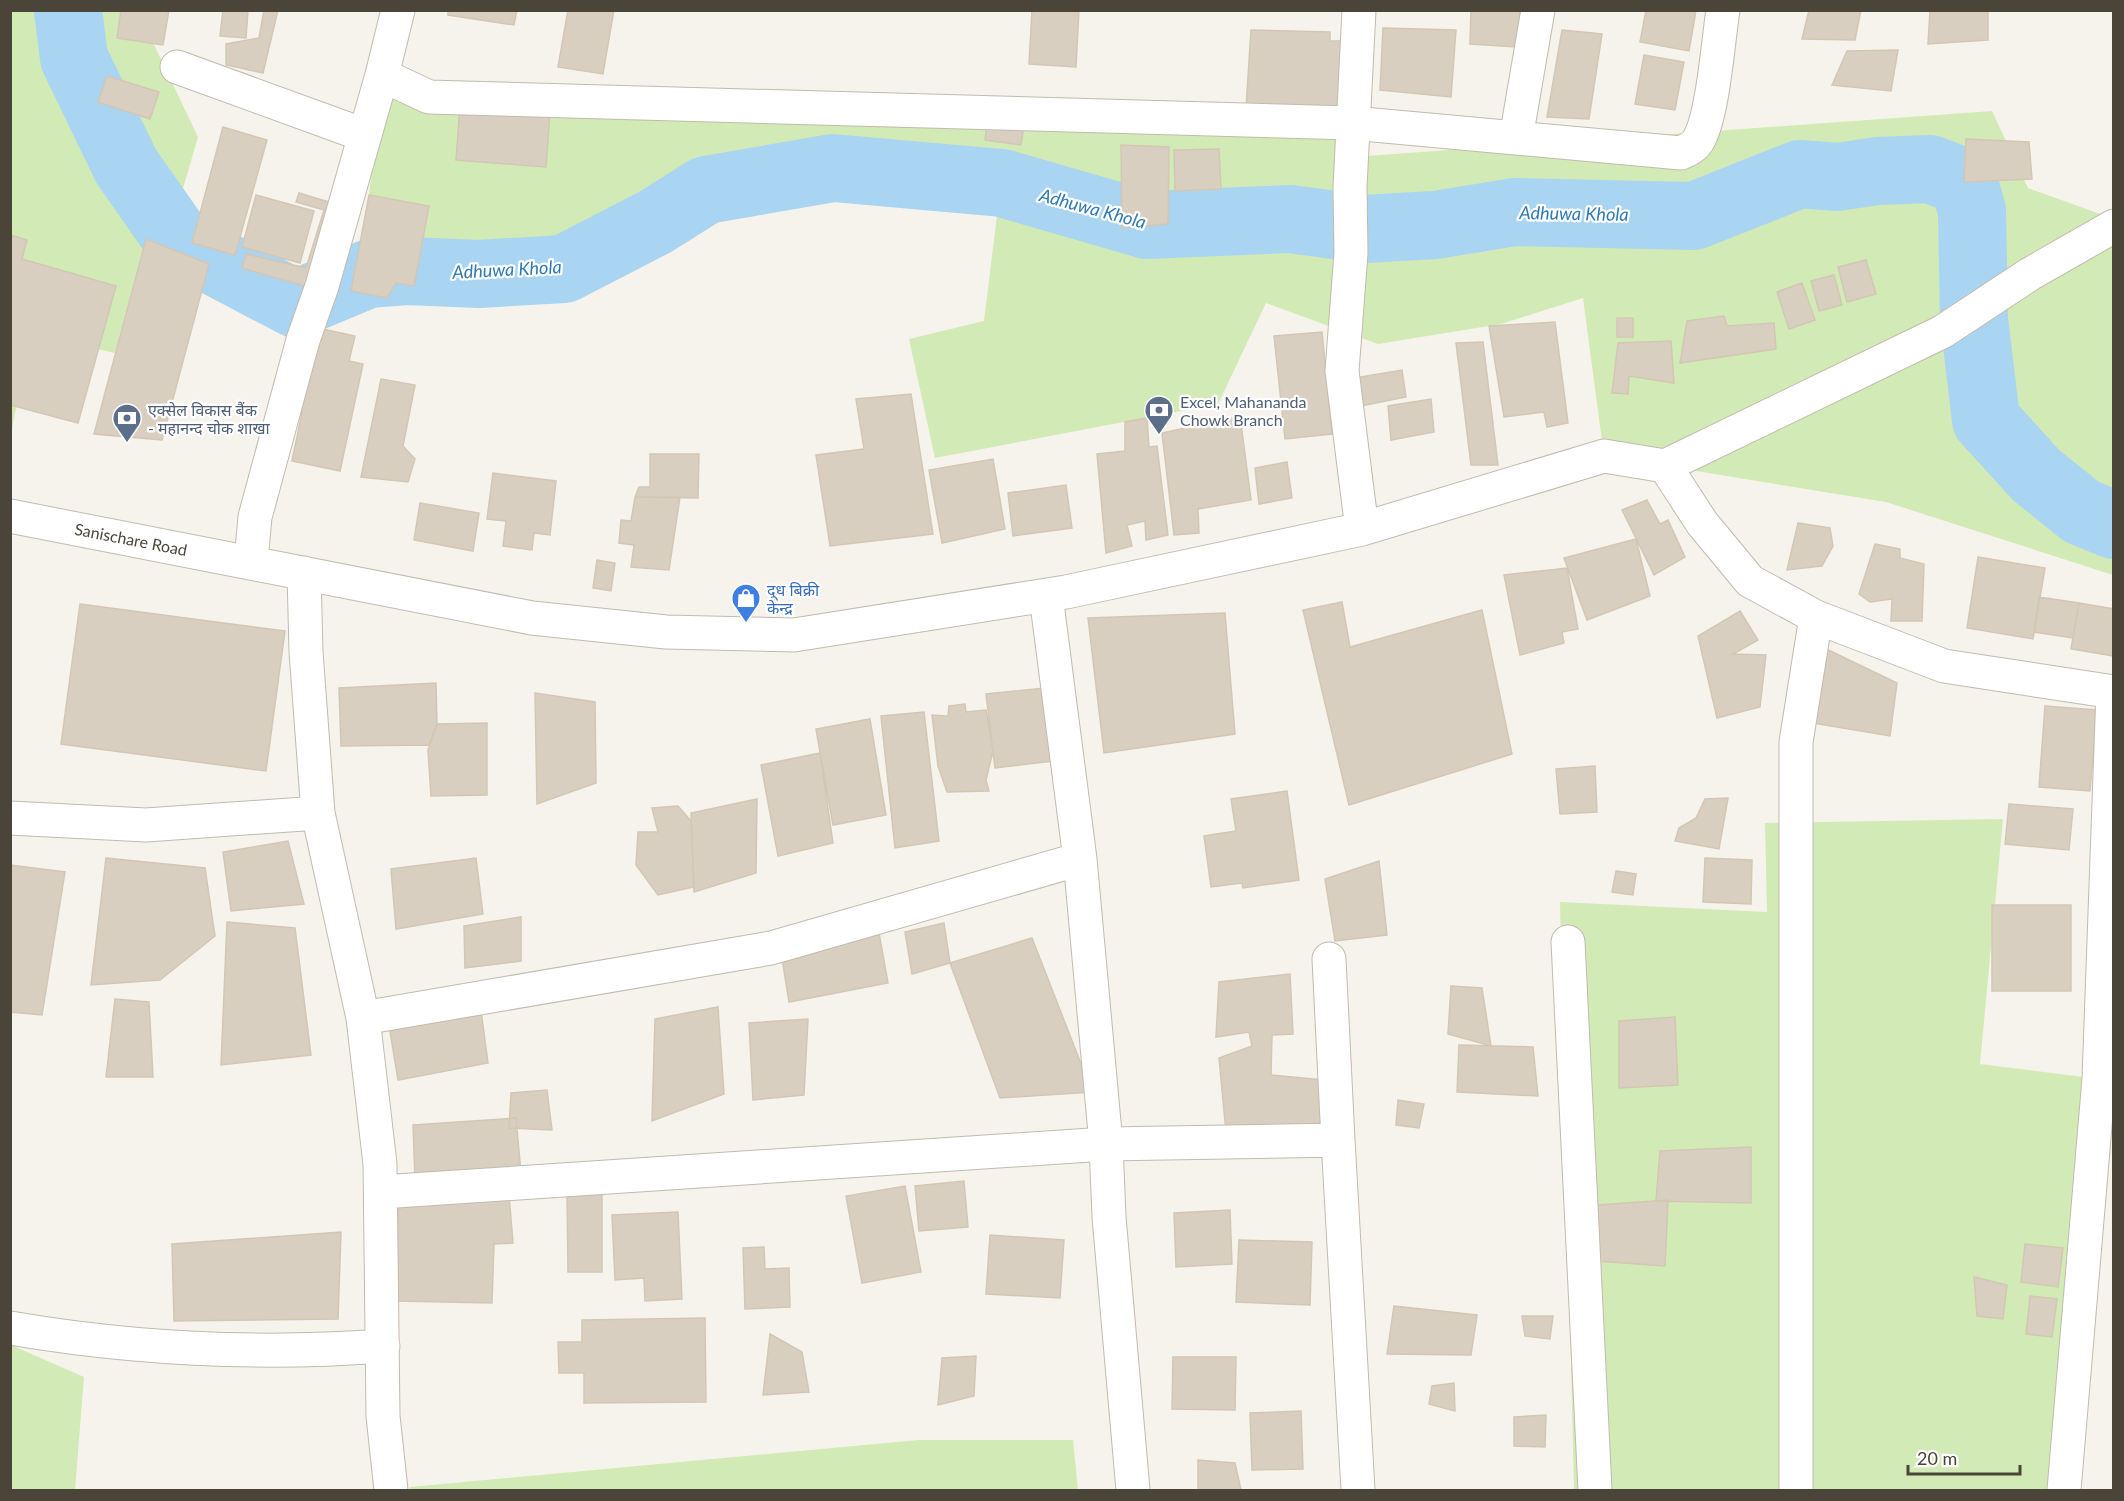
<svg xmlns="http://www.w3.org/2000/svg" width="2124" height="1501" font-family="Lato,'Noto Sans Devanagari',sans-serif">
<rect width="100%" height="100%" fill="#f6f3ec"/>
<!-- green -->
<path fill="#d2eab5" d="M 10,11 L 138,11 L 198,137 L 166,247 L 145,240 L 115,353 L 30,334 L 12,429 Z
M 382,75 L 429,97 L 1352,123 L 1352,157 L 1992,111 L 2028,188 L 2106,216 L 2113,213 L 2113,575 L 1886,502 L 1604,456 L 1583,298 L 1501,324 L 1378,344 L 1266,303 L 1218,404 L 935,458 L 909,339 L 984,321 L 1001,183 L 833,168 L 479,274 L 368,274 L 369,195 Z
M 2003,819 L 1980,1064 L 2099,1079 L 2064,1490 L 1574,1490 L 1560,902 L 1767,912 L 1765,823 Z
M 11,1345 L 84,1377 L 75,1490 L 11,1490 Z
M 919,1440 L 1073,1440 L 1078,1490 L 410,1490 L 410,1487 Z"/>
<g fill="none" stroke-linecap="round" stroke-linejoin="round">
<!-- river -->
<path stroke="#a9d4f2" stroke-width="68" d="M 68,10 L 74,58 L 126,166 L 180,243 L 296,304 L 368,274 L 407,271 L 479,274 L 564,269 L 655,222 L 706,190 L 833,168 L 1002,183 L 1147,225 L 1290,219 L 1364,229 L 1435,225 L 1515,212 L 1694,216 L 1800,174 L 1838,177 L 1877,171 L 1930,169 L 1964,182 L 1972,211 L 1974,319 L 1986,420 L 2036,475 L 2082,512 L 2114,525"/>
</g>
<!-- building -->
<path fill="#d8cfc1" stroke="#d3c7b4" stroke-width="1.5" d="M 121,10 L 169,10 L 163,45 L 117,38 Z
M 223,10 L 248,10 L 246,38 L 220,36 Z
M 264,10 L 278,10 L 263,73 L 226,65 L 226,44 L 259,38 Z
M 448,10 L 517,10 L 514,25 L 448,15 Z
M 568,10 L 614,10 L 603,74 L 558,67 Z
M 1032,10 L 1079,10 L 1076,67 L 1029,64 Z
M 1471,10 L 1520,10 L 1517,47 L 1470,44 Z
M 1646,10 L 1696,10 L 1689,51 L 1640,42 Z
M 1809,10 L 1861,10 L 1855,40 L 1802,39 Z
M 1930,10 L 1988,10 L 1988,40 L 1928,44 Z
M 1383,28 L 1456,30 L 1451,97 L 1380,90 Z
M 1251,30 L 1330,32 L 1330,41 L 1344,41 L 1341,110 L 1246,108 Z
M 1562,30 L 1602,34 L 1589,119 L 1547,117 Z
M 1898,50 L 1891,91 L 1832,85 L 1847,51 Z
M 1644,55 L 1684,62 L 1675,110 L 1635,104 Z
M 107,76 L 159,92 L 150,119 L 98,102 Z
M 460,105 L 550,112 L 546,167 L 456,160 Z
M 988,114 L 1025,119 L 1021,145 L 985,140 Z
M 223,127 L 267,140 L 235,255 L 192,243 Z
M 1966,139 L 2029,142 L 2032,179 L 1964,182 Z
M 1121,145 L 1169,147 L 1168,224 L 1122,228 Z
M 1219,149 L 1221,189 L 1175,191 L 1174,150 Z
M 299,193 L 336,204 L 312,288 L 242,268 L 246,254 L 306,268 L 324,210 L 296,202 Z
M 256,195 L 314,211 L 300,263 L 242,247 Z
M 369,195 L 429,206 L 414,286 L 396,283 L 387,298 L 351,291 Z
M 10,235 L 27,240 L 22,259 L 116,286 L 78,423 L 10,405 Z
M 146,239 L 209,264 L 162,440 L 94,434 Z
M 1866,260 L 1876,294 L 1847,302 L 1838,267 Z
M 1834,275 L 1842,305 L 1819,311 L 1811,281 Z
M 1802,283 L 1815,320 L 1789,329 L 1777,292 Z
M 1724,316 L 1727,326 L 1774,323 L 1776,349 L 1680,363 L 1687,321 Z
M 1617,318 L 1633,318 L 1633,337 L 1617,337 Z
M 1555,322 L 1568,423 L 1547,427 L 1544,412 L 1504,417 L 1489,326 Z
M 309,326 L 355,336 L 349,361 L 363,364 L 340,471 L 292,461 L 302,413 L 292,411 Z
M 1322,332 L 1332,434 L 1285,439 L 1274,336 Z
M 1671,341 L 1674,383 L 1629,376 L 1628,394 L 1612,393 L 1618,343 Z
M 1483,342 L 1498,465 L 1471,465 L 1456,343 Z
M 1402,370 L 1406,397 L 1356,407 L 1355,378 Z
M 381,379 L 415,385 L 403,446 L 415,459 L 408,482 L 361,477 Z
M 911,394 L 933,534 L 830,546 L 816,455 L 864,449 L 856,399 Z
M 1431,399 L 1434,432 L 1391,440 L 1388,406 Z
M 1240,416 L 1251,500 L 1198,509 L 1199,533 L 1174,535 L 1162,433 Z
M 1147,418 L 1149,447 L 1157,446 L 1168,535 L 1146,540 L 1145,521 L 1127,525 L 1132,546 L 1106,553 L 1097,454 L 1125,451 L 1125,422 Z
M 650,454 L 699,454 L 698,498 L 635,497 L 639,487 L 650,487 Z
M 993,459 L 1005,529 L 942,543 L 929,470 Z
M 1287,462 L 1292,498 L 1259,504 L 1255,468 Z
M 493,473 L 556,481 L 550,535 L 534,533 L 532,550 L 503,546 L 506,521 L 487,519 Z
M 1066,485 L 1072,528 L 1013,536 L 1008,493 Z
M 635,497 L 680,497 L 669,570 L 631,567 L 634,545 L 619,543 L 621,520 L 631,521 Z
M 1647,500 L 1660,524 L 1668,520 L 1685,557 L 1654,575 L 1622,510 Z
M 420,503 L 479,513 L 473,551 L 414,540 Z
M 1798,523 L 1830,528 L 1833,546 L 1822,566 L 1787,570 Z
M 1636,539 L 1650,596 L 1587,620 L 1564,558 Z
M 1875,544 L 1900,549 L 1900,558 L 1924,564 L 1922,621 L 1891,621 L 1892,599 L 1870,602 L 1859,594 Z
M 1978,557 L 2045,568 L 2033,639 L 1967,628 Z
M 597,560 L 615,563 L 611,591 L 593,588 Z
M 1567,568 L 1578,629 L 1562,632 L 1564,643 L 1520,655 L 1504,575 Z
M 2039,597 L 2079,603 L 2073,638 L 2034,632 Z
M 1342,602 L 1350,647 L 1482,610 L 1512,754 L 1349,805 L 1303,610 Z
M 2079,603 L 2114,609 L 2114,656 L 2071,649 Z
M 80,604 L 285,631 L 266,771 L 61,744 Z
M 1740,611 L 1758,640 L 1733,654 L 1766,655 L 1760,707 L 1717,718 L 1698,636 Z
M 1225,613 L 1235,734 L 1104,753 L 1088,618 Z
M 1822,647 L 1897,683 L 1890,736 L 1806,722 Z
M 436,683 L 437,724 L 429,745 L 341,746 L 339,688 Z
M 1044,688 L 1053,761 L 995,768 L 986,694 Z
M 535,693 L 595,702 L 596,783 L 537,804 Z
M 965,704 L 966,712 L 986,710 L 993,751 L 986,780 L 989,791 L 947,792 L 938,766 L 932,715 L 948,716 L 949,706 Z
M 2045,706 L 2097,710 L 2090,791 L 2039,787 Z
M 924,712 L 939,841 L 895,848 L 881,716 Z
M 870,719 L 886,815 L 833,825 L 816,729 Z
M 487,723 L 487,795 L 431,796 L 428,750 L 437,724 Z
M 820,753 L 833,843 L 778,856 L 761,765 Z
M 1595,766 L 1597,812 L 1560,814 L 1556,769 Z
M 1287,791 L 1299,880 L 1243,888 L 1242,883 L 1211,887 L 1204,836 L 1236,831 L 1231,799 Z
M 1728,798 L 1719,849 L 1675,841 L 1679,828 L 1696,818 L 1705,799 Z
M 757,799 L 756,873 L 694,892 L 691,813 Z
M 2009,804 L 2073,809 L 2069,850 L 2005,844 Z
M 678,806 L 691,821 L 694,887 L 658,895 L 636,865 L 638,832 L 658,832 L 652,808 Z
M 288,841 L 304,904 L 231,911 L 223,852 Z
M 106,858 L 205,868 L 215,936 L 160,980 L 91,985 Z
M 476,858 L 483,914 L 396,929 L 391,869 Z
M 1705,858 L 1752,860 L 1751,904 L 1703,902 Z
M 1379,861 L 1387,935 L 1335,941 L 1325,879 Z
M 10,865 L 65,872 L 42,1015 L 10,1012 Z
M 1616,871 L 1636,874 L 1633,895 L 1612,892 Z
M 1992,905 L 2071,905 L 2071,991 L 1992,991 Z
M 521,917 L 521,961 L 465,968 L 464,926 Z
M 227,922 L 295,928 L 311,1055 L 221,1065 Z
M 944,923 L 950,963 L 912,974 L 905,932 Z
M 879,933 L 888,983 L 789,1002 L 782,958 Z
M 1032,938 L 1092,1092 L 1000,1098 L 950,963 Z
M 1290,974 L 1293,1034 L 1272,1035 L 1271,1075 L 1324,1080 L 1326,1130 L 1226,1132 L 1219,1058 L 1252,1046 L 1249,1032 L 1216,1037 L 1219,982 Z
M 1451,986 L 1482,988 L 1491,1046 L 1448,1034 Z
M 115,999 L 149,1002 L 153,1077 L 106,1077 Z
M 480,1003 L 488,1063 L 398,1080 L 388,1019 Z
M 718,1007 L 724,1094 L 652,1121 L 655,1019 Z
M 1675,1017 L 1678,1085 L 1619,1088 L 1619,1021 Z
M 808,1019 L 804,1095 L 753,1100 L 749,1023 Z
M 1459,1045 L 1533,1047 L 1538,1096 L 1457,1092 Z
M 547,1090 L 552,1130 L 509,1128 L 511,1093 Z
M 1398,1100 L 1424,1104 L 1419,1128 L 1396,1125 Z
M 516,1118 L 521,1173 L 415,1180 L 413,1125 Z
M 1751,1147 L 1751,1203 L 1656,1201 L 1660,1151 Z
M 964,1181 L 968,1227 L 919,1231 L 915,1186 Z
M 905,1186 L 921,1272 L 862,1283 L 846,1196 Z
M 602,1194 L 602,1272 L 568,1272 L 567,1195 Z
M 509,1195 L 513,1243 L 494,1244 L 492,1303 L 394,1301 L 399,1199 Z
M 1668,1200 L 1665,1266 L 1583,1260 L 1583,1206 Z
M 1230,1210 L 1232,1264 L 1176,1267 L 1174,1213 Z
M 678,1212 L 682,1299 L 645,1301 L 644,1278 L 615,1280 L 612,1215 Z
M 341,1232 L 338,1319 L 174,1321 L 172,1244 Z
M 990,1235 L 1064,1240 L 1060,1298 L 986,1294 Z
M 1239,1240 L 1312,1242 L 1310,1305 L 1236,1302 Z
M 2025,1244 L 2063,1248 L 2058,1287 L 2021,1282 Z
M 764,1247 L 765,1269 L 789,1268 L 790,1307 L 745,1309 L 743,1248 Z
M 1974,1277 L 2007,1285 L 2003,1319 L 1977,1316 Z
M 2030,1296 L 2057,1299 L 2052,1337 L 2026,1334 Z
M 1394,1306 L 1477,1315 L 1471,1355 L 1387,1354 Z
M 1522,1316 L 1553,1316 L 1550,1339 L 1525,1336 Z
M 705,1318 L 706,1402 L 584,1403 L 584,1373 L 559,1373 L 558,1342 L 582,1342 L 582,1320 Z
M 770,1334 L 802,1352 L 809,1392 L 763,1395 Z
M 976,1356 L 974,1396 L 938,1405 L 942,1358 Z
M 1173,1357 L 1236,1357 L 1235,1410 L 1172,1409 Z
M 1454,1383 L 1455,1411 L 1429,1404 L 1432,1386 Z
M 1301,1411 L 1303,1469 L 1252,1470 L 1250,1413 Z
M 1546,1415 L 1545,1447 L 1514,1446 L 1514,1417 Z
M 1198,1460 L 1235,1463 L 1241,1490 L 1198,1490 Z"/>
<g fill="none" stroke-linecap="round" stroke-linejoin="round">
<!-- minor casing -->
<g stroke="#c2bbae" stroke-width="35">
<path id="minor" d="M 1359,10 L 1350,187 L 1351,253 L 1342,371 L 1362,529
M 177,67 L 364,135
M 382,75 L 429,97 L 1352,123 L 1516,138 L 1538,10
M 1516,138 L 1681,153 C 1688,150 1695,147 1699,139 C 1713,114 1718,42 1723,10
M 1665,466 L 1702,523 L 1750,581 L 1816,617 L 1944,666 L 2114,692
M 10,516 L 532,618 L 666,632 L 794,635 L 1066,592 L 1362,529 L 1604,456 L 1665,466 L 1942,332 L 2030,274 L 2114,226
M 251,561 L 255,517 L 303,340 L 322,286 L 382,75 L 398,10
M 304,573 L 306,652 L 318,813 L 363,1018 L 380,1164 L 383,1416 L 391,1490
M 10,818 L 146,825 L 318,813
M 1568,942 L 1595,1490
M 1329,959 L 1338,1140
M 363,1018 L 771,948 L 1080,859
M 381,1192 L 1106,1144 L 1080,859 L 1046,596
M 10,1328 C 133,1349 260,1355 383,1346
M 1133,1490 L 1109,1217 L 1106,1144 L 1338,1140 L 1358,1490
M 1796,1490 L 1796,742 L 1816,617
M 2064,1490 L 2099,1079 L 2113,692"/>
</g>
<!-- minor -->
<use href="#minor" stroke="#fff" stroke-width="33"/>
</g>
<!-- icons -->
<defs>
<g id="bank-pin" transform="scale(1.5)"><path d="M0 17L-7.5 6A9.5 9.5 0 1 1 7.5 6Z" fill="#5c6f8a" stroke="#fff"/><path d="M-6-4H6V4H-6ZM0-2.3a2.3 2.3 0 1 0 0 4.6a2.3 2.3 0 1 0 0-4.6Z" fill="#fff"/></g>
<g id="shop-pin" transform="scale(1.5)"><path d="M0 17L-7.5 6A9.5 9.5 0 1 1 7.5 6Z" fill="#3f7fe0" stroke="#fff"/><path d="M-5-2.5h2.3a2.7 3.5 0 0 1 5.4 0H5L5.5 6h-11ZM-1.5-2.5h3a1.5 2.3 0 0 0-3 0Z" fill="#fff"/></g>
</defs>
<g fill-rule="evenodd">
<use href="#bank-pin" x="1159" y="410"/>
<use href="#bank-pin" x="127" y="418"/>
<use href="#shop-pin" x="746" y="598"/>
</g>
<g text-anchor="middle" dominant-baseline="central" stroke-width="4.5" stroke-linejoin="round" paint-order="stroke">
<!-- service labels -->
<g font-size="16" fill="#4e5e75" stroke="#fff" text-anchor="start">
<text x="1180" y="401">Excel, Mahananda<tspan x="1180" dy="18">Chowk Branch</tspan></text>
<text x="148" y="409">एक्सेल विकास बैंक<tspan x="148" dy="18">- महानन्द चोक शाखा</tspan></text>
</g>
<!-- street labels -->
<g font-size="16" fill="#4b4439" stroke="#fff">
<text transform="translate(131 539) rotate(11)">Sanischare Road</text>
</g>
<!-- shop labels -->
<g font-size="16" fill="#366cbe" stroke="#fff" text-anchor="start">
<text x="767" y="589">दूध बिक्री<tspan x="767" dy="18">केन्द्र</tspan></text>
</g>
<!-- water labels -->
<g font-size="18" font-style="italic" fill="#2e7ab2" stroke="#fff">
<text transform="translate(1093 208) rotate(15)">Adhuwa Khola</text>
<text transform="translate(1574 213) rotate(1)">Adhuwa Khola</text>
<text transform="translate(507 269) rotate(-3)">Adhuwa Khola</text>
</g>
</g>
<!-- border -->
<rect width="2124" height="1501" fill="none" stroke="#4b4439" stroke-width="24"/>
<!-- scale -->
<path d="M1908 1465v9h112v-9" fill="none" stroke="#4b4439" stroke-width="3"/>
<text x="1917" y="1465" font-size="18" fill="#4b4439" stroke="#ffffff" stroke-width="4.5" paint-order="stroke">20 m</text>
</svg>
